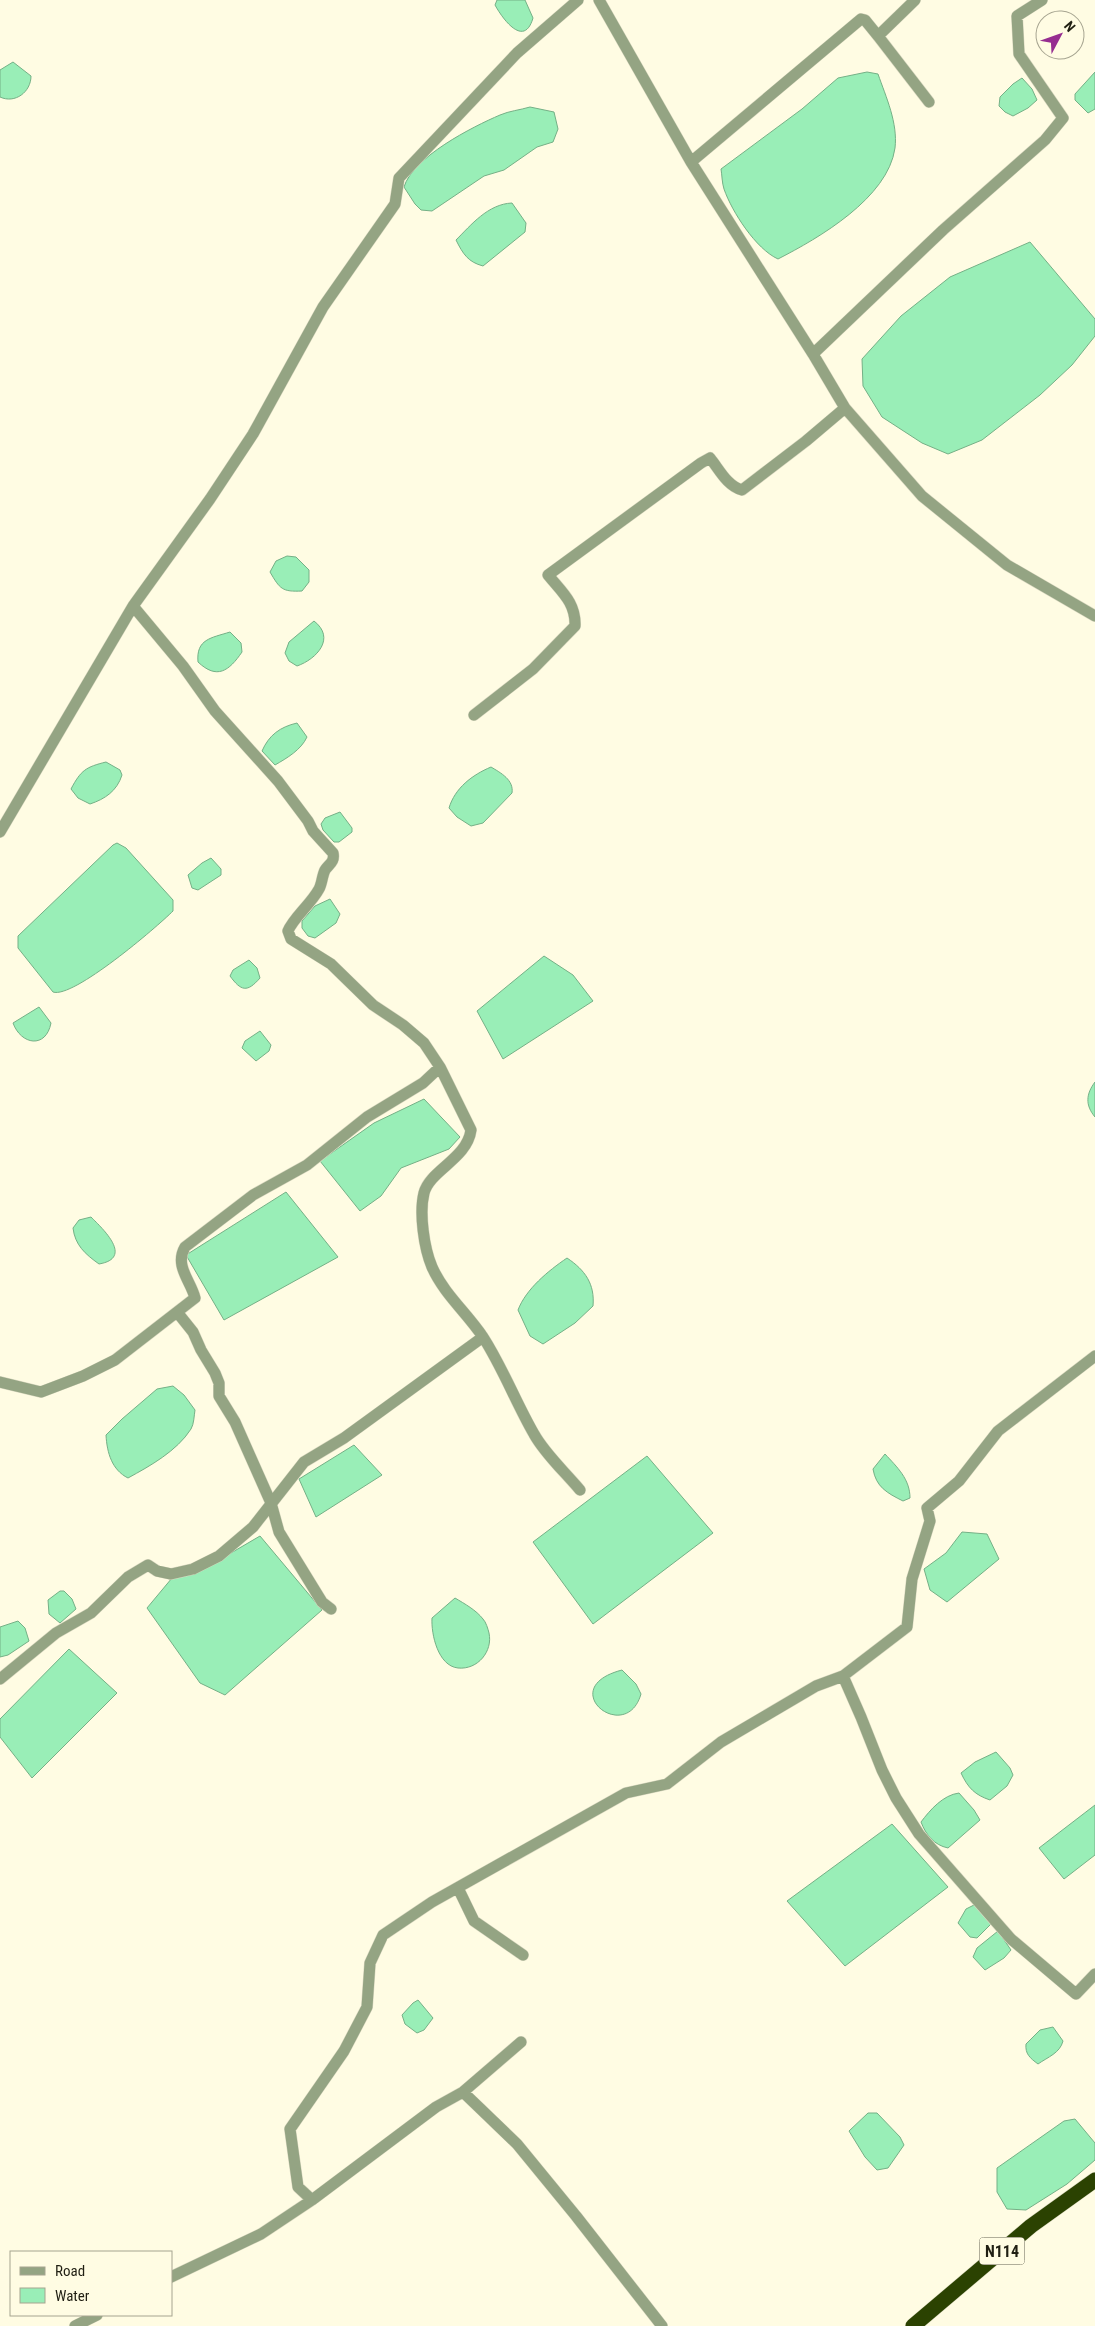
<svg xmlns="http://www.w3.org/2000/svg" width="1095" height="2326" font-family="'Roboto Condensed',sans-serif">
<rect width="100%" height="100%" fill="#fffce3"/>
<!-- water -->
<path fill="#99eeb7" stroke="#75b086" d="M 497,0 L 525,0 L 533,18 C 524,49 502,18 495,5 Z
M 13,62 L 31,76 C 31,92 15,104 0,97 L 0,70 Z
M 867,72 L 878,74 C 886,97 898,123 895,148 C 888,198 819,238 778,259 C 756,249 732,212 724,189 C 722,183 722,175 721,169 L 802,109 L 838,78 Z
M 1095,72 L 1095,109 L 1088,113 L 1075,100 L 1075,94 Z
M 1022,78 L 1032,89 L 1037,100 L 1028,108 L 1013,116 L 1005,112 L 999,106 L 1000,97 L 1013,84 Z
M 530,107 L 554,112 L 558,129 L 553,142 L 537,147 L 504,170 L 484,176 L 432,211 L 421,210 L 415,204 L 404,187 C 413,157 472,127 500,115 C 509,111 520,110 530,107 Z
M 512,203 L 526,223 L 525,232 L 483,266 C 468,262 463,254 456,240 C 471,225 488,204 512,203 Z
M 1030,242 L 1095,319 L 1095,336 L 1072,365 L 1040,395 L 982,440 L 948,454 L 922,443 L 882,417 L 863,386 L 862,359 L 901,316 L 950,277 Z
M 287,556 L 296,557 L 309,570 L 309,582 L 302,591 C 282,592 280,589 270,572 L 276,561 Z
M 314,621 C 336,638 317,659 297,666 L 289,661 L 285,653 L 289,642 Z
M 230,632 L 241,643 L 242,652 C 229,671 217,680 198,662 C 196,639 211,638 230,632 Z
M 297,723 L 307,737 C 301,750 287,758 275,765 L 262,751 C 269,735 280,727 297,723 Z
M 106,762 L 120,770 L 122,775 C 117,791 105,799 90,804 L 78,798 L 71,789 C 81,770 86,767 106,762 Z
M 491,767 C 501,773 514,780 512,793 L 483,823 L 471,826 L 457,817 L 449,808 C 455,788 472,775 491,767 Z
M 340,812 L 352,828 L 352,832 L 339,842 L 334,842 L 323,830 L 321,824 L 325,818 Z
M 117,843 L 126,848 L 173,900 L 173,911 C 157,927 73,999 53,992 L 18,948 L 18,936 L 113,845 Z
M 211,858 L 221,869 L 221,875 L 198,890 L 192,888 L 188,875 L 202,863 Z
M 330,899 L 340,914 L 336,923 L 315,938 L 308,936 L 302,928 L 302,921 L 315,906 Z
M 544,956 L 573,975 L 593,1001 L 503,1059 L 477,1011 Z
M 249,960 L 257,968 L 260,978 C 247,993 241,991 230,976 L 233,970 Z
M 39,1007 L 51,1023 C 46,1049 21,1045 13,1023 Z
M 260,1031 L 271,1045 L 269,1051 L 256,1061 L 242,1048 L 245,1041 Z
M 1095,1082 L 1095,1117 C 1085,1105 1086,1094 1095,1082 Z
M 424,1099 L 460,1137 L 449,1149 L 401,1168 L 381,1196 L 360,1211 L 320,1161 L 374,1123 Z
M 286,1192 L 338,1257 L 224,1320 L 186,1255 Z
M 91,1217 C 103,1229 134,1258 99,1264 C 85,1254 75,1245 73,1228 L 79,1220 Z
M 567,1258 C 585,1270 595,1284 593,1306 L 575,1323 L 543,1344 L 530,1336 L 518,1310 C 526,1289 548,1271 567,1258 Z
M 173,1386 L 184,1395 L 195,1410 C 194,1416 194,1424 191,1429 C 177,1451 150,1466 128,1478 C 112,1470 107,1453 106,1435 L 122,1419 L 157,1389 Z
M 354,1445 L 382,1475 L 316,1517 L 299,1479 Z
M 885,1454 C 897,1467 910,1479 910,1498 L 903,1501 C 887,1493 876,1487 873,1469 Z
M 647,1456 L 713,1533 L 593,1624 L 533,1542 Z
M 962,1532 L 987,1534 L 999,1559 L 947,1602 L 930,1590 L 924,1569 L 946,1553 Z
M 260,1536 L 322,1610 L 225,1695 L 200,1683 L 147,1608 L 172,1578 L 195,1574 Z
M 60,1591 L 64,1591 L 72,1599 L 76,1609 L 60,1623 L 49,1614 L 48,1600 Z
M 455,1598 C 465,1604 476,1610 483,1619 C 486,1622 488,1629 489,1633 C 493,1651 478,1670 458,1668 C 438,1666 431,1634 432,1618 Z
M 18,1621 L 25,1628 L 29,1641 L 8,1655 L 0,1657 L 0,1627 Z
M 69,1649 L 117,1693 L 32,1778 L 0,1737 L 0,1719 Z
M 622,1670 L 636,1684 L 641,1694 C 626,1746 553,1688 622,1670 Z
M 996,1752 L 1010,1768 L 1013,1775 L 1007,1786 L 990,1800 C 975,1795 968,1788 961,1773 L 975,1762 Z
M 959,1793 L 974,1810 L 980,1820 L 948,1848 C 934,1845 926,1835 921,1822 C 930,1810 943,1795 959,1793 Z
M 1095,1805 L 1095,1855 L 1064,1879 L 1039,1848 Z
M 892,1824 L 948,1887 L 845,1966 L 787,1901 Z
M 976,1904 L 991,1924 L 977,1938 L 970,1937 L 958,1923 L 966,1909 Z
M 998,1931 L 1011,1950 L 1004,1958 L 985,1970 L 973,1957 L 977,1948 Z
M 418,2000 L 433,2018 L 424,2030 L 417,2033 L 405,2024 L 402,2015 L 413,2003 Z
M 1053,2027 L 1063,2041 C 1060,2053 1048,2057 1038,2064 C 1030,2058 1025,2054 1026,2044 L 1040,2030 Z
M 868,2113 L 877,2113 L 900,2137 L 904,2145 L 888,2168 L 877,2170 L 865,2157 L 849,2131 Z
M 1075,2119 L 1095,2143 L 1095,2160 L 1067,2184 L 1026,2210 L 1007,2209 L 997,2192 L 997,2168 L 1064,2121 Z"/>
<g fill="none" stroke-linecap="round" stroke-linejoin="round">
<!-- minor casing -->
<g stroke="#dbd9c2" stroke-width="12">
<path id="minor" d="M 599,0 L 691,162 L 813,354 L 845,408 L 922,496 L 1007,565 L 1095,616
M 878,36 L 929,102
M 691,162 L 861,19 L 865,20 L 878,36 L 915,0
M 813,354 L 943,230 L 1045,140 L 1063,118 L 1019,54 L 1017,16 L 1042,0
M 133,606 L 183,666 L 215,711 L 278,781 L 308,821 L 313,831 L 333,853 C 335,862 329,864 325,870 C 322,876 322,884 319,889 C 311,904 293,918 288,931 L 291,939 L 331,964 L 373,1005 L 403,1025 L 424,1043 L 440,1067 L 471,1130 C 467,1159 430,1170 424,1193 C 419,1213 424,1248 432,1267 C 444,1294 467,1313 483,1337 C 503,1368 516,1403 534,1434 C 545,1454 565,1472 580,1490
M 474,715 L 533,669 L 575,626 C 576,603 562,592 548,575 L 701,463 L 710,458 C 719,469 727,486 742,490 L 806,441 L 845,408
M 0,832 L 133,606 L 210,499 L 253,434 L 323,307 L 395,204 L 399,178 L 517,53 L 578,0
M 177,1312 L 193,1332 L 201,1350 L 215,1373 L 219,1383 L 219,1396 L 235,1422 L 271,1503 L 279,1532 L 322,1602 L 331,1609
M 0,1382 L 41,1392 L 83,1376 L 115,1360 L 195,1298 C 191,1281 174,1266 185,1247 L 253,1195 L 307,1165 L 367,1117 L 423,1083 L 440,1067
M 843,1676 L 861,1717 L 882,1770 L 896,1798 L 919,1834 L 1011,1939 L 1076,1994 L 1095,1974
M 0,1679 L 56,1633 L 91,1613 L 128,1577 L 148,1565 L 157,1571 L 171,1574 L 193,1569 L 219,1556 L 253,1527 L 304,1462 L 344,1438 L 483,1337
M 458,1888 L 474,1921 L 523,1955
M 463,2092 L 517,2144 L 576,2216 L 662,2326
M 312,2200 L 298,2187 L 290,2129 L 344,2051 L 367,2007 L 370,1963 L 383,1935 L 432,1902 L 626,1793 L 667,1784 L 721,1742 L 816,1686 L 843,1676 L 907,1627 L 912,1579 L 930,1521 L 927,1508 L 959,1481 L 998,1431 L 1095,1356
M 171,2277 L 261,2234 L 312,2200 L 436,2107 L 463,2092 L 521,2042
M 75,2326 L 97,2315"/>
</g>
<!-- highway casing -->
<g stroke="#dbd9c2" stroke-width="16">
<path id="highway" d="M 913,2326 L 1031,2226 L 1095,2180"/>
</g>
<!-- minor -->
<use href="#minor" stroke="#94a483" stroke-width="11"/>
<!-- highway -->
<use href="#highway" stroke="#2b4201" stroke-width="15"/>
</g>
<g text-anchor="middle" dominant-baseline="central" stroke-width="5" stroke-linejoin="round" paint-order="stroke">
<!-- shield labels -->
<rect fill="#fffce3" stroke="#636151" stroke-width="1" x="979.5" y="2237.5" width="45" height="27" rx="4"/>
<g font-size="16" font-weight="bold" fill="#201f13">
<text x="1002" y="2251">N114</text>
</g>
</g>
<!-- legend -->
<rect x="10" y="2251" width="162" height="65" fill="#fffce3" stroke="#a6a490"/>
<rect x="20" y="2267" width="25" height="8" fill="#94a483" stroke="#a6a490"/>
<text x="55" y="2276" font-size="15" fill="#201f13">Road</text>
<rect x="20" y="2288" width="25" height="15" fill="#99eeb7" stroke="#a6a490"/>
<text x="55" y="2301" font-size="15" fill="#201f13">Water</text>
<!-- north arrow -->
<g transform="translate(1060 35) rotate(49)"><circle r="24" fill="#fffce3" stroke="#a6a490"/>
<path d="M0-4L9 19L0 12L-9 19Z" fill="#962d90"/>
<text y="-8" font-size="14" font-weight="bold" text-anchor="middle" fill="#201f13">N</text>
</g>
</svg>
